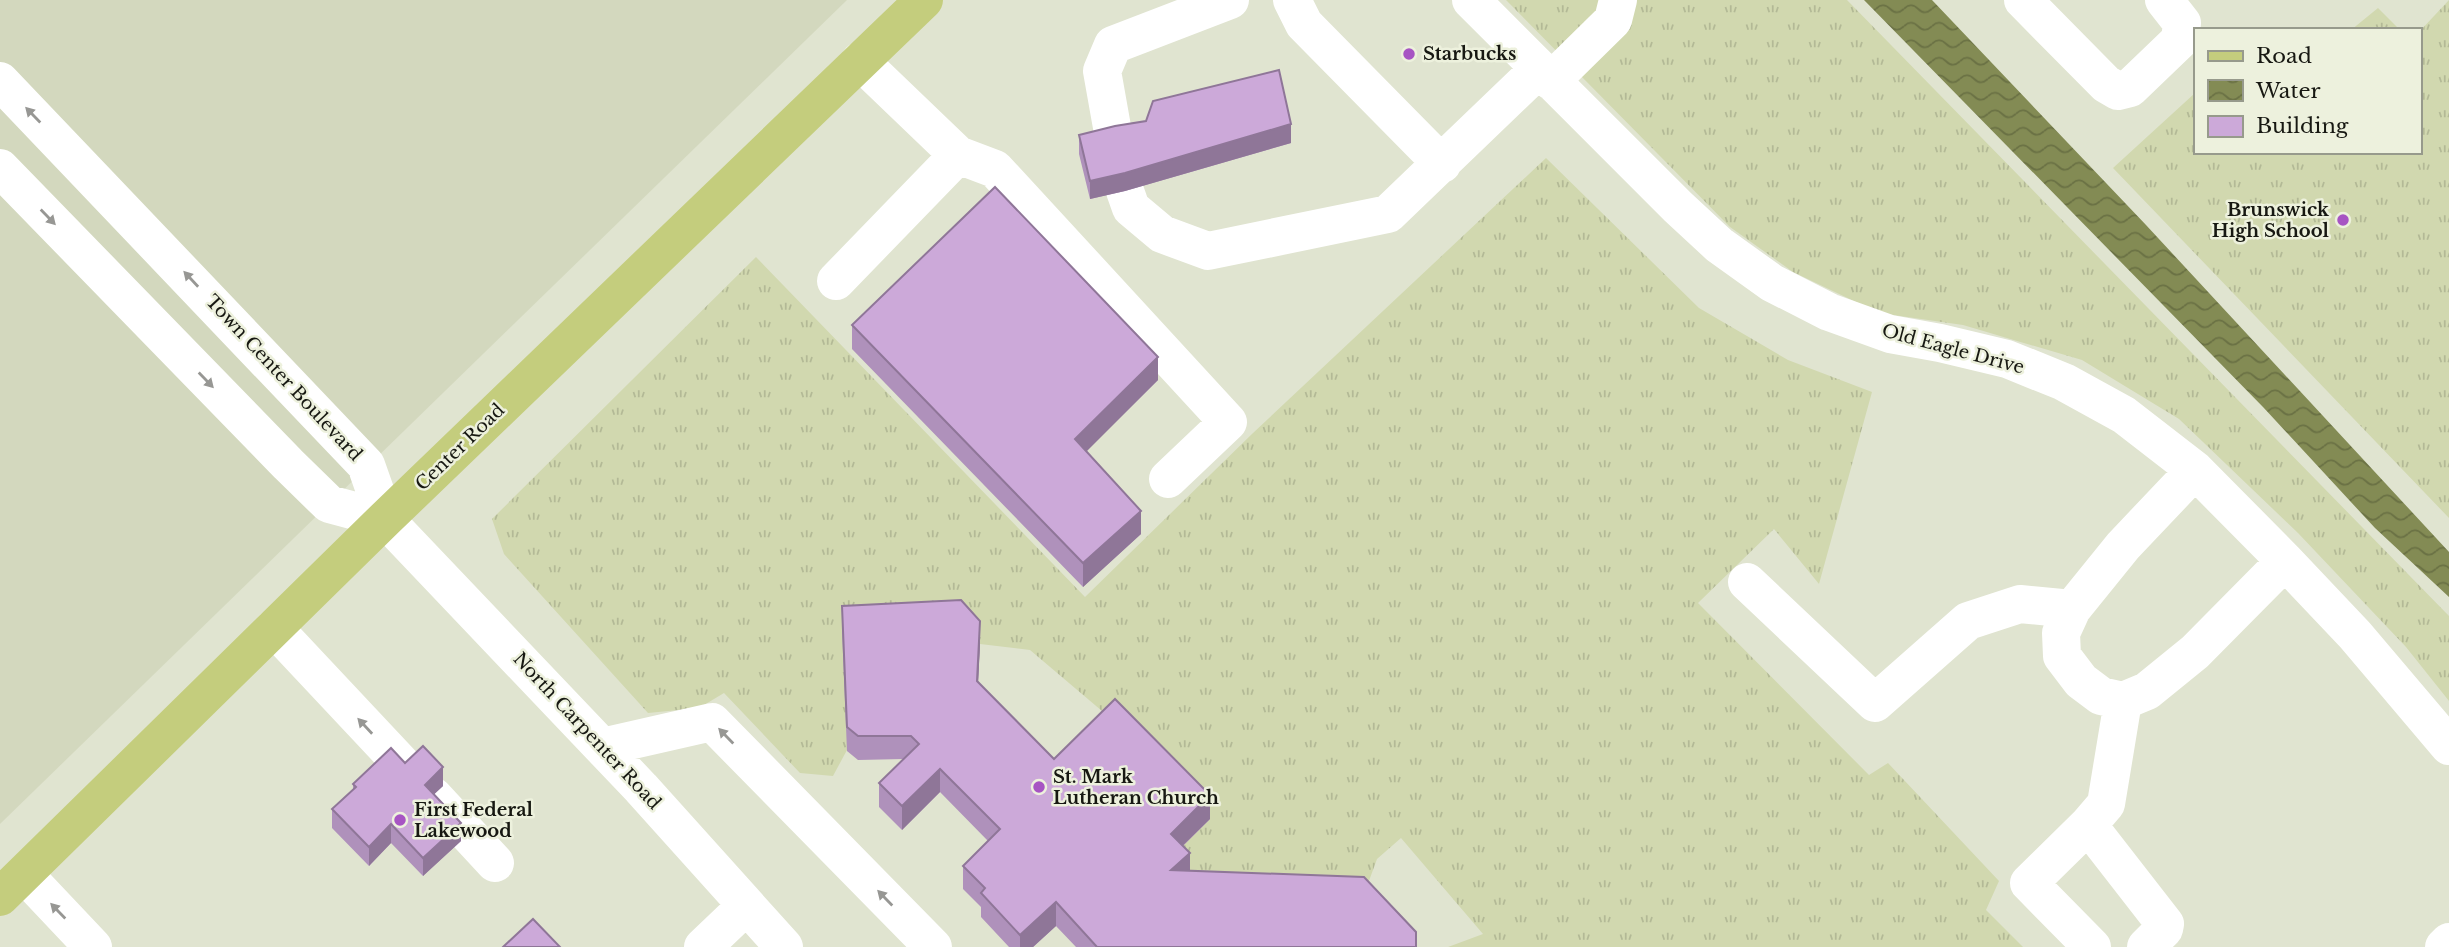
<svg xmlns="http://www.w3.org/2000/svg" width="2449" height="947" font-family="'Libre Baskerville',serif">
<defs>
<pattern id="grass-tufts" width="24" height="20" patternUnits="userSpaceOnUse" patternTransform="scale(1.75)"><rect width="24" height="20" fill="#d1d8af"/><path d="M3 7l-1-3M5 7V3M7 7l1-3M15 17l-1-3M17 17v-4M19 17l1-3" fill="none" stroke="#b3b996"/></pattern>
<pattern id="water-waves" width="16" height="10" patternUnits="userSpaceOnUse" patternTransform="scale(1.75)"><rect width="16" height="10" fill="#838b54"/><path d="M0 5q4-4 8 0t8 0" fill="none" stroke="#6a7144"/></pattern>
</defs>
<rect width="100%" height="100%" fill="#e0e4d0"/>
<!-- built -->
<path fill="#d3d8be" d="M 0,0 L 847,0 L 0,824 Z"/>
<!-- grass -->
<path fill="url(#grass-tufts)" d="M 1506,0 L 1847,0 L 2449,616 L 2449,701 L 2406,647 L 2298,533 L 2179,419 L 2082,360 L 1963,325 L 1879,313 L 1793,272 L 1730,227 Z
M 2449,0 L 2449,518 L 2113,168 L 2195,93 L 2195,152 L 2419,152 L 2419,32 Z
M 2378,8 L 2400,30 L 2351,30 Z
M 1546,158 L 1699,308 L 1788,360 L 1872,392 L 1819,584 L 1774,529 L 1698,603 L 1869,775 L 1888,763 L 1999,881 L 1986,910 L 2023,947 L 1448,947 L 1483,934 L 1401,838 L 1377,859 L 1366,889 L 1171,894 L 1171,857 L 1210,819 L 1115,722 L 1030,650 L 980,644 L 847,750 L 833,776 L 800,773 L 724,693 L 699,708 L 648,713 L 504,554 L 492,519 L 756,257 L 1085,597 L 1253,433 Z"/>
<!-- water -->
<path fill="url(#water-waves)" d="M 1864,0 L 1932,0 L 2146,225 L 2449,552 L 2449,597 L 2375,528 L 2263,407 Z"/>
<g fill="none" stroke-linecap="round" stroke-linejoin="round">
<!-- minor -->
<path stroke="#fff" stroke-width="38" d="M 1292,0 L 1304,24 L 1442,164
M 1471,0 L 1678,207 L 1719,245 L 1772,283 L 1829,312 L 1890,334 L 1940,343 L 2007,359 L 2064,382 L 2124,415 L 2195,470 L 2285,561 L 2355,635 L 2449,746
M 2023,0 L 2106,84 L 2118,91 L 2130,88 L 2180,40 L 2182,23 L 2164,0
M 0,81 L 366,465 L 385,519 L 641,788 L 784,947
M 1551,81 L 1613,20 L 1618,0
M 1115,144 L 1102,71 L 1113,45 L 1230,0
M 958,155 L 995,169 L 1228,422 L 1168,479
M 0,168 L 288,464 L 329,504 L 385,519
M 1125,191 L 1131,208 L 1162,234 L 1208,251 L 1388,214 L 1539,69
M 836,281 L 958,155 L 860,61
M 2195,470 L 2123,546 L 2072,609 L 2061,633 L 2062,656 L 2081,681 L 2101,696 L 2123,701 L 2147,691 L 2195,652 L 2285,561
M 1747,582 L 1875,703 L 1968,621 L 2020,604 L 2072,609
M 274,628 L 412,775
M 602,747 L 712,722 L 933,947
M 433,796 L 495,863
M 2088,825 L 2165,924 L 2164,929 L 2146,947
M 24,874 L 93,947
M 703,947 L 746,906
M 2092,947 L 2029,883 L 2088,825 L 2106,804 L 2123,701
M 2444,947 L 2449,942"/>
<!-- major -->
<path stroke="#c4cd7d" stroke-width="38" d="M 0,897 L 385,519 L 924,0"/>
</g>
<!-- wall -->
<path fill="#af91bb" d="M 1079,135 L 1291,143 L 1125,191 L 1090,199 L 1079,154 Z
M 852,325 L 1158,380 L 1086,451 L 1141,534 L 1083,587 L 852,349 Z
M 842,606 L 980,644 L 978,682 L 1054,759 L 1210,819 L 1183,846 L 1190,871 L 1416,947 L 1076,947 L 1056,926 L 1033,947 L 1009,947 L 981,917 L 981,907 L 963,889 L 963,866 L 988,841 L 940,792 L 902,830 L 879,807 L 879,783 L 904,759 L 858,760 L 847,751 L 842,629 Z
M 405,763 L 443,786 L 434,794 L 461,841 L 423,876 L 391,843 L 369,866 L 332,828 L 332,809 L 353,790 L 353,784 Z"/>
<!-- shaded-wall -->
<path fill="#8f7698" d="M 1291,124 L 1291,143 L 1125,191 L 1090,199 L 1090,181 Z
M 1158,357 L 1158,380 L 1075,463 L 1075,439 Z
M 1141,511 L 1141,534 L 1083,587 L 1083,563 Z
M 980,621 L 980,644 L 977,705 L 977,681 Z
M 443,767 L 443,786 L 425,803 L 425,785 Z
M 940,769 L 940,792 L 902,830 L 902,806 Z
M 1210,795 L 1210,819 L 1171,857 L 1171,834 Z
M 461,823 L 461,841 L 423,876 L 423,858 Z
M 391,824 L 391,843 L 369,866 L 369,847 Z
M 1190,853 L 1190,876 L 1171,870 Z
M 1056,902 L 1056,926 L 1033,947 L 1020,947 L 1020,935 Z"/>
<!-- building -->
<path fill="#cca9d9" stroke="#8f7698" stroke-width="2" d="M 1279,70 L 1291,124 L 1125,173 L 1090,181 L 1079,135 L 1115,126 L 1146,121 L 1153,101 Z
M 995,187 L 1158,357 L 1075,439 L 1141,511 L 1083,563 L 852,325 Z
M 961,600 L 980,621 L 977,681 L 1054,759 L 1115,699 L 1210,795 L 1171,834 L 1190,853 L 1171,870 L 1364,877 L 1416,932 L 1416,947 L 1097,947 L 1056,902 L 1020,935 L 981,893 L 985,888 L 963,866 L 1000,829 L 940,769 L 902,806 L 879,783 L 919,744 L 911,736 L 858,736 L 847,727 L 842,606 Z
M 423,746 L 443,767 L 425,785 L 461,823 L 423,858 L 391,824 L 369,847 L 332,809 L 356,787 L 353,784 L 391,748 L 405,763 Z
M 533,919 L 560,947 L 503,947 Z"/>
<!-- one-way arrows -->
<defs><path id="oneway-solid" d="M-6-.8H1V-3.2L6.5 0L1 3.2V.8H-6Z" transform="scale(1.75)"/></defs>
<g fill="#979794">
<use href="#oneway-solid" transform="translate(33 115) rotate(-134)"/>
<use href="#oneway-solid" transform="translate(48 217) rotate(46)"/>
<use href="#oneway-solid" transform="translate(191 279) rotate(-133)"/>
<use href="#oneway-solid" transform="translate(206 380) rotate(46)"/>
<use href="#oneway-solid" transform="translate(365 726) rotate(-133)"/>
<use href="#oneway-solid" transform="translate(726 736) rotate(-134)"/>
<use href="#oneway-solid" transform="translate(885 898) rotate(-134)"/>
<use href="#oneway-solid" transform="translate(58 911) rotate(-134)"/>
</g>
<!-- markers -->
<g fill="#a754c3" stroke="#edf1dd" stroke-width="2.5">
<circle cx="1409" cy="54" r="7"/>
<circle cx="2343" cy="220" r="7"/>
<circle cx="1039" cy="787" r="7"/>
<circle cx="400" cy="820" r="7"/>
</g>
<g text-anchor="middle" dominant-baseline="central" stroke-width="5" stroke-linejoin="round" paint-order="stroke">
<!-- poi labels -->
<g font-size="18" font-weight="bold" fill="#171812" stroke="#edf1dd" text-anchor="start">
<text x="1423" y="54">Starbucks</text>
<text x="2329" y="210" text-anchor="end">Brunswick<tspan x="2329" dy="21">High School</tspan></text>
<text x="1053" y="777">St. Mark<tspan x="1053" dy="21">Lutheran Church</tspan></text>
<text x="414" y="810">First Federal<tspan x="414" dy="21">Lakewood</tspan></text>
</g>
<!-- street labels -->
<g font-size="18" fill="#171812" stroke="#edf1dd">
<text transform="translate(1953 349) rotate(15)">Old Eagle Drive</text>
<text transform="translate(284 378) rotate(47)">Town Center Boulevard</text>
<text transform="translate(460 447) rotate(-44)">Center Road</text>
<text transform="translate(587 731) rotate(47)">North Carpenter Road</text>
</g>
</g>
<!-- legend -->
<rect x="2194" y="28" width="228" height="126" fill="#edf1dd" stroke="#979a8c" stroke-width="2"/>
<rect x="2208" y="51" width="35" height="10" fill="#c4cd7d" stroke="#979a8c" stroke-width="2"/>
<text x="2256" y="63" font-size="21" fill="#171812">Road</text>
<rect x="2208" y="80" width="35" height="21" fill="url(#water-waves)" stroke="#979a8c" stroke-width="2"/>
<text x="2256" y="98" font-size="21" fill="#171812">Water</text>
<rect x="2208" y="116" width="35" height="21" fill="#cca9d9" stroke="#979a8c" stroke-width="2"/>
<text x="2256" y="133" font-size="21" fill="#171812">Building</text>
</svg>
